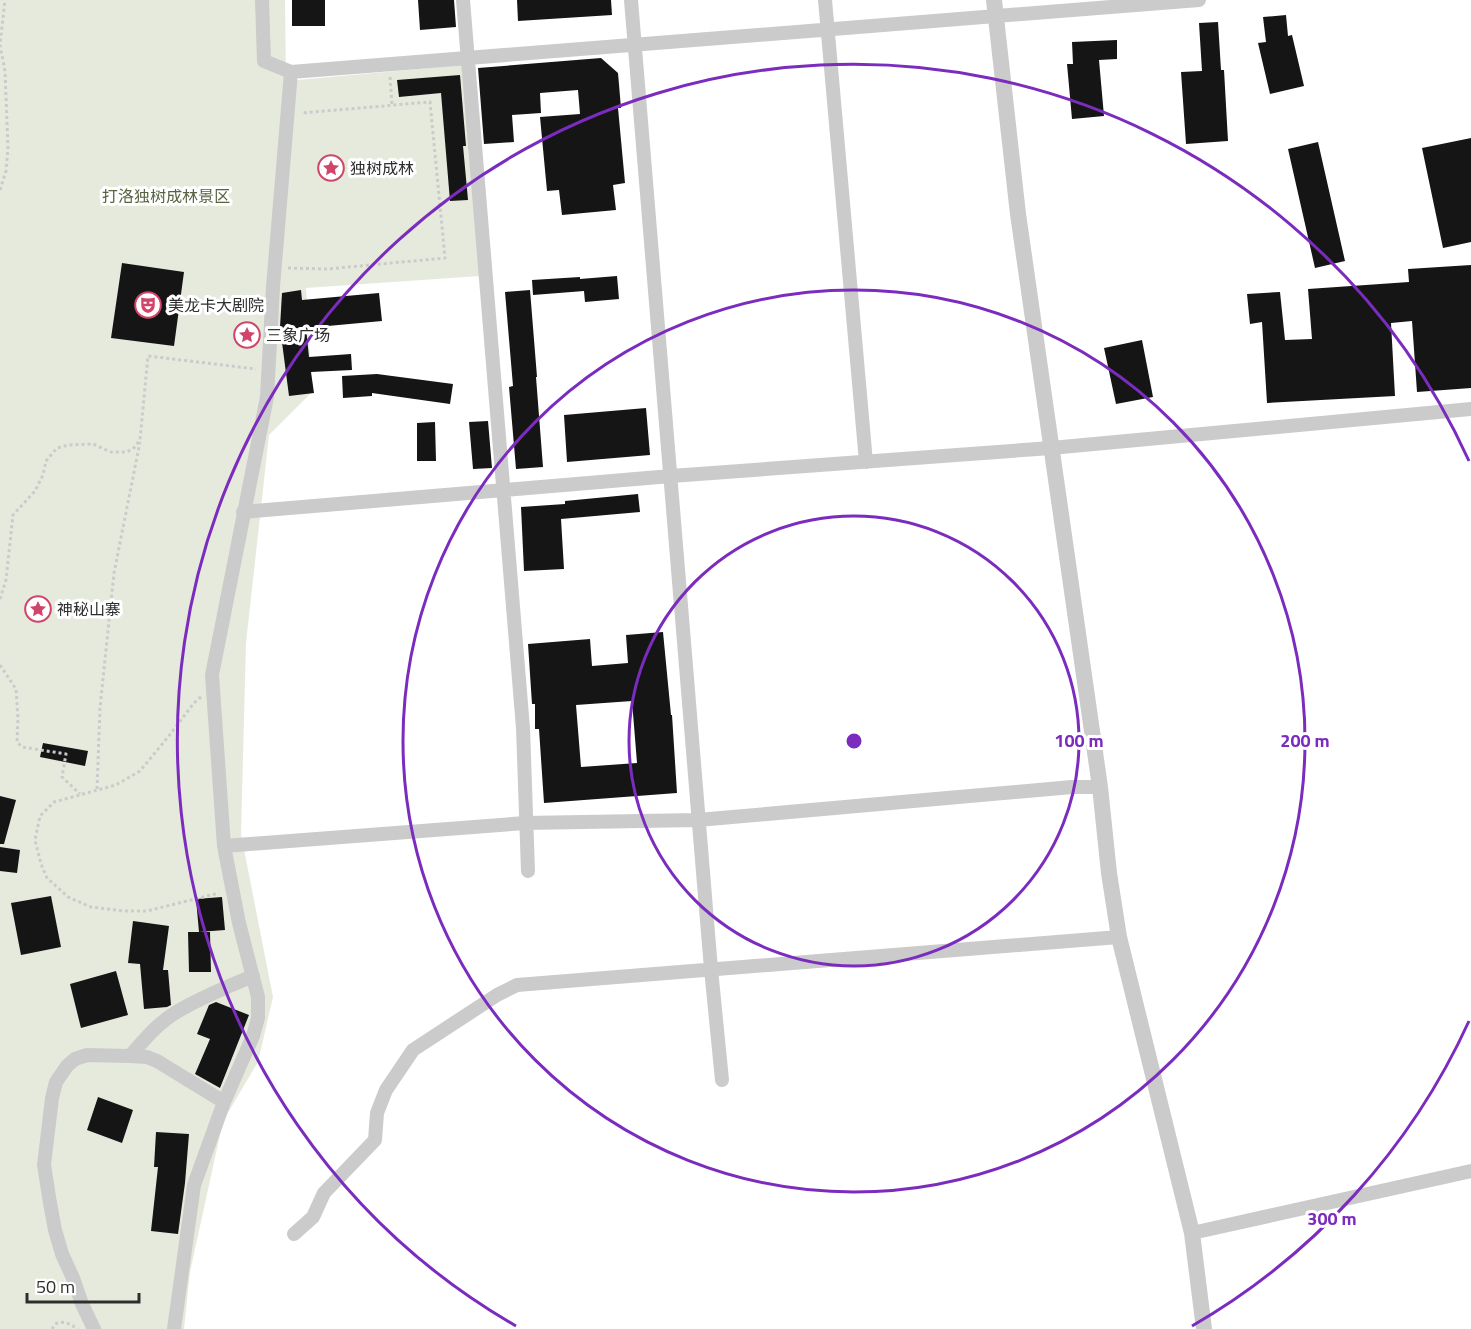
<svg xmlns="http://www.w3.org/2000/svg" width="1471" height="1329" font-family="'Titillium Web','Noto Sans SC',sans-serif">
<rect width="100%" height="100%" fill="#fff"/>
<!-- green -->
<path fill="#e6eadd" d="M 0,0 L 285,0 L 286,81 L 462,65 L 480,276 L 306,288 L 312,392 L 269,435 L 246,643 L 241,834 L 273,997 L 258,1062 L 223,1121 L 190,1272 L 184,1329 L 0,1329 Z"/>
<!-- building -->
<path fill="#151515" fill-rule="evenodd" d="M 292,0 L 325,0 L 325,26 L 292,26 Z
M 418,0 L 454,0 L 456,27 L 420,30 Z
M 517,0 L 611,0 L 612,15 L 518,21 Z
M 1286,15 L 1288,36 L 1292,35 L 1304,86 L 1270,94 L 1258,43 L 1266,42 L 1263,17 Z
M 1218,22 L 1221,70 L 1224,70 L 1228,141 L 1186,144 L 1181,72 L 1202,71 L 1199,23 Z
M 1117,40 L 1117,59 L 1099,60 L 1104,116 L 1072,119 L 1067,64 L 1073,64 L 1072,42 Z
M 601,58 L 618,73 L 621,108 L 618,108 L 625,183 L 613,185 L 616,210 L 562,215 L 559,190 L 547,191 L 540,117 L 580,114 L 578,90 L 540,93 L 541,113 L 512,115 L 514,142 L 484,144 L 478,68 Z
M 460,75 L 466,146 L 463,146 L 468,200 L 450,201 L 441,93 L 399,97 L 397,80 Z
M 1471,138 L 1471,242 L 1443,248 L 1422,148 Z
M 1318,142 L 1345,261 L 1315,268 L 1288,149 Z
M 122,263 L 184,272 L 174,346 L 111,338 Z
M 1471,265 L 1471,388 L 1417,392 L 1412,321 L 1391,323 L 1395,396 L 1267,403 L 1262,322 L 1250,324 L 1247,294 L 1280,292 L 1285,340 L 1312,339 L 1308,289 L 1409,282 L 1408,269 Z
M 617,276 L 619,299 L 585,302 L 584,291 L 533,295 L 532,280 L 580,277 L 580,279 Z
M 301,290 L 302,300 L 379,293 L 382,321 L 306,328 L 309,357 L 351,354 L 352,370 L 311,372 L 314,393 L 289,396 L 280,327 L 282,293 Z
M 530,290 L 537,377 L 536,377 L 543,467 L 516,469 L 509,387 L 513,386 L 505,292 Z
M 1142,340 L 1153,397 L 1116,404 L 1104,348 Z
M 377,374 L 453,384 L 450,404 L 372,393 L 372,396 L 343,398 L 342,376 Z
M 646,408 L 650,455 L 567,462 L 564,415 Z
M 488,421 L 492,468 L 473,469 L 469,422 Z
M 435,422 L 436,461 L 417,461 L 417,423 Z
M 638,494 L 640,512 L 561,519 L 564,569 L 524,571 L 521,507 L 565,504 L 565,501 Z
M 663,632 L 671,715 L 672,715 L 677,793 L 544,803 L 539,729 L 535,729 L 535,704 L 532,704 L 528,644 L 590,639 L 592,666 L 628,663 L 626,635 ZM 632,701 L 637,763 L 581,767 L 576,705 Z
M 43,743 L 88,751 L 85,766 L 40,757 Z
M 0,796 L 16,800 L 4,844 L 0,844 Z
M 0,847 L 20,850 L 17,873 L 0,871 Z
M 51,896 L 61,947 L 21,955 L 11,903 Z
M 222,897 L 225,930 L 199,932 L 196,899 Z
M 133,921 L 169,926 L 163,970 L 168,970 L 171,1005 L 167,1007 L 144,1009 L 140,964 L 128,963 Z
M 188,932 L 210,932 L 211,972 L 189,972 Z
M 116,971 L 128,1015 L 81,1028 L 70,984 Z
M 216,1002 L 249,1015 L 220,1088 L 195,1074 L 210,1039 L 197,1034 L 209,1005 Z
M 98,1097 L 133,1110 L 122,1143 L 87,1130 Z
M 156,1132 L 189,1134 L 185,1183 L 178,1234 L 151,1231 L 158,1167 L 154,1167 Z"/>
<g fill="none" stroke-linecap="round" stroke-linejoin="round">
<!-- path -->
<path stroke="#cbcbcb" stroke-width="3" stroke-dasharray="3 3" stroke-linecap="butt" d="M 390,77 L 392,105
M 0,190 L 6,171 L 8,148 L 5,71 L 0,45 L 5,0
M 288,268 L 327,269 L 445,258 L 430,102 L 301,113
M 0,599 L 6,580 L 13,515 L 35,491 L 43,475 L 46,461 L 57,448 L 68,445 L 93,444 L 111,452 L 126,452 L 133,449 L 140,440 L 148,356 L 256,369
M 0,665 L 16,689 L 18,718 L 17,742 L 22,747 L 66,754 L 62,777 L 80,794
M 201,697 L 194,703 L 168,737 L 140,771 L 116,785 L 54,802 L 40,816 L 35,840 L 41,864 L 47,878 L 68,897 L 91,907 L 124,911 L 147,911 L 219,893
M 97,789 L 100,708 L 114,573 L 140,442
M 52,1329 L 55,1324 C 64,1320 70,1324 78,1329"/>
<!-- minor -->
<path stroke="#cbcbcb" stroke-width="14" d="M 262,0 L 264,61 L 291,72 L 1199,0
M 463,0 L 523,728 L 528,871
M 631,0 L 711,969 L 722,1080
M 825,0 L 866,462
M 243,512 L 671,476 L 1051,448 L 1471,409
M 224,846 L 525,823 L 698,820 L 1072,787 L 1100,787
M 130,1056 C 144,1040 157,1024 175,1013 C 199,998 227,987 253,976
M 1192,1233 L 1471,1171
M 294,1234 L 313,1217 L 324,1193 L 375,1140 L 377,1113 L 386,1090 L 413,1050 L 497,995 L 517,985 L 1119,937
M 94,1329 L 82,1304 L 73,1278 L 62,1254 L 55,1230 L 50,1203 L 44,1165 L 52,1098 L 56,1082 L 67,1066 L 75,1059 L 87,1055 L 130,1056 L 147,1057 L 157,1061 L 224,1102
M 174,1329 L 194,1185 L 224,1102 L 253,1036 L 258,1018 L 258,997 L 239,923 L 224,846 L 212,675 L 267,397 L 273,287 L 291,72"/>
<!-- tertiary -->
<path stroke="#cbcbcb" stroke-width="16" d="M 994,0 L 1018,214 L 1100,787 L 1109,873 L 1119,937 L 1192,1233 L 1204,1329"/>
</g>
<!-- distance rings -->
<g fill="none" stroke="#7b2cbf" stroke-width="3">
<circle cx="854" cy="741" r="225"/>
<circle cx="854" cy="741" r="451"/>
<path d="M1469 1021A676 676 0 0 1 1192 1326M516 1326A676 676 0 1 1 1469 461"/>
</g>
<!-- icons -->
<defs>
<g id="sight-ring" transform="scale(1.35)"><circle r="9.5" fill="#fff" stroke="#d04569" stroke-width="1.5"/><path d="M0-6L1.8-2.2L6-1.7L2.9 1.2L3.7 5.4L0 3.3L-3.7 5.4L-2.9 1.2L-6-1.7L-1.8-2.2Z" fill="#d04569"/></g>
<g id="theatre-ring" transform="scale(1.35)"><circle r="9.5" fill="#fff" stroke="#d04569" stroke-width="1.5"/><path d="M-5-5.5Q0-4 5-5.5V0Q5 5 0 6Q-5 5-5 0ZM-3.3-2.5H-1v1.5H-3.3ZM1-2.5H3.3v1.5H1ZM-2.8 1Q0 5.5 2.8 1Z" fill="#d04569"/></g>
</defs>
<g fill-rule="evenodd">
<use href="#sight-ring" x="331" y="168"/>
<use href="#theatre-ring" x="148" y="305"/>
<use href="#sight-ring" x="247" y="335"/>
<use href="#sight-ring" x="38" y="609"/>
</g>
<g text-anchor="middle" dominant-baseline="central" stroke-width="6" stroke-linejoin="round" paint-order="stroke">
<!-- poi labels -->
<g font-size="16" fill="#2e2e2e" stroke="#fff" text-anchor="start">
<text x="350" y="168">独树成林</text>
<text x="168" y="305">美龙卡大剧院</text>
<text x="266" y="335">三象广场</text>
<text x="57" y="609">神秘山寨</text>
</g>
<!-- park labels -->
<g font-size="16" fill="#586441" stroke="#fff">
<text x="166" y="196">打洛独树成林景区</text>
</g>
</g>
<circle cx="854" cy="741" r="9" fill="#7b2cbf" stroke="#fff" stroke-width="3"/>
<g font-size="18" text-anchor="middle" font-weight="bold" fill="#7b2cbf" stroke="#fff" stroke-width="6" stroke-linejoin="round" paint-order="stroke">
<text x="1079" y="747">100 m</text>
<text x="1305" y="747">200 m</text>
<text x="1332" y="1225">300 m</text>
</g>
<!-- scale -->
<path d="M27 1293v9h112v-9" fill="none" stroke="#2e2e2e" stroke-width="3"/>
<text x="36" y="1293" font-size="18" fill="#2e2e2e" stroke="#ffffff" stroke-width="4.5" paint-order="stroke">50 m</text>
</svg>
